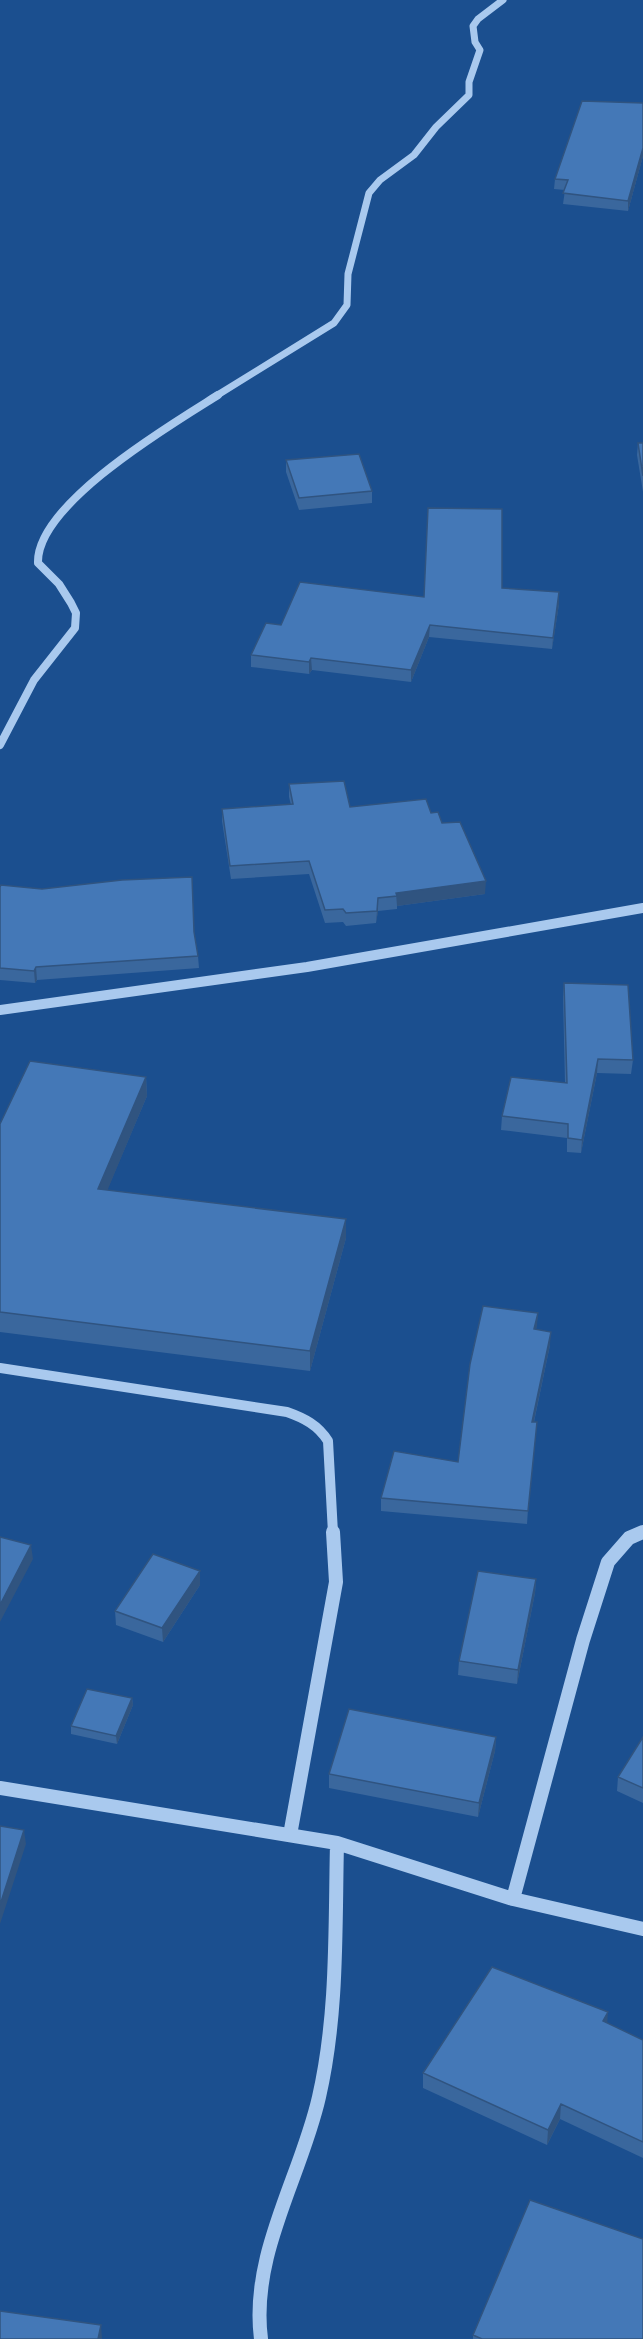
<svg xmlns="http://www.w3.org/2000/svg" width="643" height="2339" font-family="Arial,sans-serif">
<rect width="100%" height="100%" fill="#1b4f8f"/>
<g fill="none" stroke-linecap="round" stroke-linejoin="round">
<!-- minor-far3 -->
<path stroke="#a9c9ee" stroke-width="7" d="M 216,396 L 334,323 L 347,305 L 348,274 L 369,193 L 380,180 L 414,155 L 436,127 L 469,95 L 469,82 L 480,50 L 475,42 L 473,26 L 478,19 L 503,0"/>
<!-- minor-far2 -->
<path stroke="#a9c9ee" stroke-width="8" d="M 0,745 L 34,680 L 75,628 L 76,613 L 71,603 L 59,584 L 38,563 C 36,504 172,424 218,395"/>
<!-- minor-far1 -->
<path stroke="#a9c9ee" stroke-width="10" d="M 0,1010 L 307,967 L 643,908
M 0,1368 L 287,1412 C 304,1418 318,1425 328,1441 L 333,1533
M 640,1533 L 643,1532"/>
<!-- minor -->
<path stroke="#a9c9ee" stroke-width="14" d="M 0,1788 L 337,1843 L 513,1899 L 643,1929
M 290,1835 L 336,1582 L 333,1532
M 513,1899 L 583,1640 L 608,1562 L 629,1538 L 643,1532
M 261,2339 C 250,2254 301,2177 319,2097 C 338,2014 335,1928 337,1843"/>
</g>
<!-- wall -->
<path fill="#3a679d" d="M 643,103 L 643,156 L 628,211 L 563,204 L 565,190 L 554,189 L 555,179 Z
M 638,443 L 643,443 L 643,492 L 637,455 Z
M 286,460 L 372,491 L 372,503 L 299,510 L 286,472 Z
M 502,588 L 559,592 L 559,604 L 552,649 L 429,637 L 411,682 L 312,670 L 309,674 L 251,667 L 251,655 L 424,597 Z
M 289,784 L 350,807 L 431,813 L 442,823 L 485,894 L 397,906 L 397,909 L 378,911 L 376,923 L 346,926 L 343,922 L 325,923 L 309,874 L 231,879 L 222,821 L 222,809 L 291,805 L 289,797 Z
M 0,887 L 194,932 L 198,956 L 199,968 L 37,980 L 35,983 L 0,980 Z
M 564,983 L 633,1060 L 631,1074 L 597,1073 L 581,1153 L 567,1152 L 567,1138 L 501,1130 L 502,1116 L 565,1083 L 563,997 Z
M 146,1077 L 147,1096 L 107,1190 L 346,1219 L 346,1238 L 310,1371 L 0,1332 L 0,1124 Z
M 538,1313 L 536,1329 L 550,1345 L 534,1422 L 527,1524 L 381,1511 L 381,1498 L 458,1462 Z
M 536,1579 L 535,1593 L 517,1684 L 458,1675 L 459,1661 Z
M 200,1585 L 163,1642 L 116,1625 L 115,1611 Z
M 132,1698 L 133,1705 L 117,1744 L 71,1734 L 71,1726 Z
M 496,1737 L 495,1751 L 478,1817 L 329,1788 L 329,1774 Z
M 643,1737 L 643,1803 L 617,1791 L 618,1777 Z
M 607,2023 L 643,2040 L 643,2158 L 560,2119 L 547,2145 L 423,2088 L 423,2073 Z
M 473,2335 L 643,2339 L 473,2339 Z"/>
<!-- shaded-wall -->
<path fill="#305480" d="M 643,148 L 643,156 L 628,211 L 628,201 Z
M 559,592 L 559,604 L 552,649 L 553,638 Z
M 430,625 L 429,637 L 411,682 L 411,670 Z
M 311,658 L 312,670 L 309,674 L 309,662 Z
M 486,881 L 485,894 L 397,906 L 396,893 Z
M 378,898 L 378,911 L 376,923 L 377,911 Z
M 36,967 L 37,980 L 35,983 L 34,971 Z
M 598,1059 L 597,1073 L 581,1153 L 582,1140 Z
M 146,1077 L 147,1096 L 100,1208 L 98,1189 Z
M 346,1219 L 346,1238 L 310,1371 L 310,1351 Z
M 538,1313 L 537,1326 L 533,1342 L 534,1329 Z
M 551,1332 L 550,1345 L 531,1435 L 532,1422 Z
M 31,1545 L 33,1559 L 0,1622 L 0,1605 Z
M 200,1571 L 200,1585 L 163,1642 L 162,1628 Z
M 536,1579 L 535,1593 L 517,1684 L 518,1670 Z
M 132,1698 L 133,1705 L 117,1744 L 116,1736 Z
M 496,1737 L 495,1751 L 478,1817 L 479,1803 Z
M 24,1830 L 26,1844 L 0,1924 L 0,1905 Z
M 608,2012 L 607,2027 L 603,2021 Z
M 561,2104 L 560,2119 L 547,2145 L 548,2130 Z
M 101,2325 L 102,2339 L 98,2339 Z"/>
<!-- building -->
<path fill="#4478b7" stroke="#305480" stroke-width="1.5" d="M 582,101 L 643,103 L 643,148 L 628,201 L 563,193 L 568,180 L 555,179 Z
M 638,443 L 643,443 L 643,476 Z
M 359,454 L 372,491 L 299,498 L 286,460 Z
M 428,508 L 502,509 L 502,588 L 559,592 L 553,638 L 430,625 L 411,670 L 311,658 L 309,662 L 251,655 L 266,623 L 281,625 L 300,582 L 424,597 Z
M 344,781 L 350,807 L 426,799 L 431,813 L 438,812 L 442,823 L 460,822 L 486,881 L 396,893 L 397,896 L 378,898 L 377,911 L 346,913 L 343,909 L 325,910 L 309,861 L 230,866 L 222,809 L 293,804 L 289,784 Z
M 192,877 L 194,932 L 198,956 L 36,967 L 34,971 L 0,968 L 0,887 L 1,885 L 42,889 L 122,880 Z
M 564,983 L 628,985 L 633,1060 L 598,1059 L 582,1140 L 568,1138 L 568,1124 L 502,1116 L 511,1077 L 567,1083 Z
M 30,1061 L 146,1077 L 98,1189 L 346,1219 L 310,1351 L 0,1312 L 0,1124 Z
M 483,1306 L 538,1313 L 534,1329 L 551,1332 L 532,1422 L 537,1422 L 528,1511 L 381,1498 L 394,1451 L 458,1462 L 470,1364 Z
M 0,1537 L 31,1545 L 0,1605 Z
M 153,1554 L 200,1571 L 162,1628 L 115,1611 Z
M 478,1571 L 536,1579 L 518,1670 L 459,1661 Z
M 87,1689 L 132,1698 L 116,1736 L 71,1726 Z
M 349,1709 L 496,1737 L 479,1803 L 329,1774 Z
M 643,1737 L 643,1788 L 618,1777 Z
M 0,1826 L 24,1830 L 0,1905 Z
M 492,1967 L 608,2012 L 603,2021 L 643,2040 L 643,2142 L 561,2104 L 548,2130 L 423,2073 Z
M 530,2200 L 643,2239 L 643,2339 L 482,2339 L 473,2335 Z
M 0,2311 L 101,2325 L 98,2339 L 0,2339 Z"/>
</svg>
